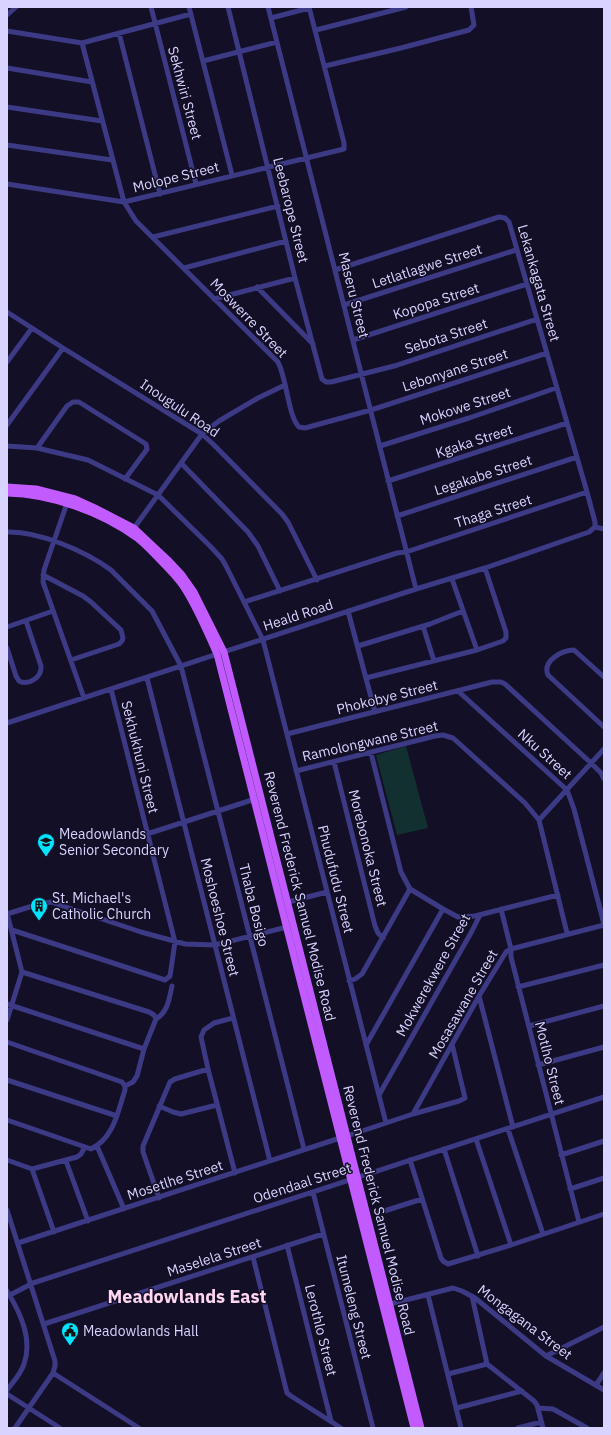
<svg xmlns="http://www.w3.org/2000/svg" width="611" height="1435" font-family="'IBM Plex Sans',sans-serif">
<rect width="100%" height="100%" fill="#130f26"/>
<!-- park -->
<path fill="#12302f" d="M 406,746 L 428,828 L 397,835 L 376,755 Z"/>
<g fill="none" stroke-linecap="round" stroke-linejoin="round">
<!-- minor -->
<path stroke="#3d3a85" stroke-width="5" d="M 151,7 L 196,184
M 189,7 L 232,175
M 228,7 L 295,278 L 322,379 L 326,382 L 331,382 L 394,366 L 537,319
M 268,7 L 416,589
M 7,15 L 16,7
M 271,18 L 309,8
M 316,30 L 406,7
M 7,31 L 82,43 L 191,14
M 119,33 L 160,194
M 82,43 L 124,202 L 136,221 L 278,362 C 287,379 288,416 299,427 L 305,428 L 371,410 L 547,353
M 203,61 L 277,42
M 325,66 L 401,48 L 469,30 L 474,25 L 471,7
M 7,68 L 92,82
M 7,107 L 102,121
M 7,145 L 112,160
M 7,184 L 124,202 L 344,149 L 344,143 L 309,7
M 153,237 L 278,206
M 184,268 L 286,241
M 335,270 L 499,217 L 505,218 L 509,222 L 587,492 L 595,522 L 595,527
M 257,287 L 313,344
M 214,299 L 295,278
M 344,305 L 516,250
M 7,312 L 63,348 L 202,434 L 214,445 L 282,514 L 288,522 L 317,580
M 353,340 L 527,284
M 7,362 L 32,328
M 7,425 L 63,348
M 7,446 L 37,448 L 88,460 L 158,495 L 210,546 L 222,559 L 226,566 L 263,640 L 386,1123
M 380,446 L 469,418 L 556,388
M 37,448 L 67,406 L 73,402 L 79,402 L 146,444 L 147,449 L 145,452 L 125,479
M 182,464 L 248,532 L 258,546 L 280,591
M 388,481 L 567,423
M 67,503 L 44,570 L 43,582 L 84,698
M 397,516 L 577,457
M 595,527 L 604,529
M 134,528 L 202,434 L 219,421 L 258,398 L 285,385
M 7,532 C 39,531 85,551 111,570 L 152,611 L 181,666 L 304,1149
M 43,575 L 83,596 L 91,602 L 121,630 L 123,638 L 122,641 L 119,644 L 71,660
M 452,579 L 477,650
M 244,602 L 397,553 L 406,552 L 587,492
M 348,611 L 375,712
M 423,626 L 434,661
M 7,627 L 53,611
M 358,646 L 430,624 L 463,611
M 7,648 L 16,676 L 19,681 C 29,686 42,677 41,666 L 26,621
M 604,677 L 574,650 C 562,650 542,661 548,675 L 604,727
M 147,678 L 270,1161
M 366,678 L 477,650 L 503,641 L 506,638 L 506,632 L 485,568
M 458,691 L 567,790 L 574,809 L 604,924
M 7,723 L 416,589 L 485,568 L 589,532 L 595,527
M 287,734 L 492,682 L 501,682 L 505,684 L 591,763 L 601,773 L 604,779
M 371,753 L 401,872 L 410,889 L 443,909 L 458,917 L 475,916 L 558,895
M 334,762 L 375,926 L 378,933 L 383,938
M 296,771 L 435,736 L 443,735 L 453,738 L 525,803 L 539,820 L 567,933
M 539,820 L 604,749
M 147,834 L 255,799
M 288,902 L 327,892
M 501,909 L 511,949 L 511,957 L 579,1222
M 7,913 L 22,972 L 7,1020
M 7,914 L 39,904 L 51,902 L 141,932 L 185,944 L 215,945 L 287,927
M 12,930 L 165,980 L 170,976 L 175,942 L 111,689
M 22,972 L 149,1012 L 154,1015 L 156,1019
M 349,981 L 355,979 L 362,974 L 410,889
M 518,987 L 604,965
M 479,996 L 513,1127
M 7,1004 L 144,1049
M 233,1018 L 214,1023 L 204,1030 L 201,1037 L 208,1069 L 235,1173
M 156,1019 C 168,1012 169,999 172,986
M 529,1026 L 604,1006
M 7,1042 L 122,1082 L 125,1086
M 366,1045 L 443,909
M 538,1065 L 604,1047
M 7,1080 L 117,1116
M 125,1086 L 133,1082 L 137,1076 L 144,1049 L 156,1019
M 379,1095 L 472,931 L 480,915
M 159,1106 L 173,1112 L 181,1114 L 217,1105
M 413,1114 L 479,996 L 506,952 L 511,949 L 604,925
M 7,1120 L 91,1149 C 114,1138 118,1111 125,1090 L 125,1086
M 508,1129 L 543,1234
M 347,1136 L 413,1114 L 459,1101 L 465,1098 L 452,1044
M 476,1139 L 511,1245
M 97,1146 L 124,1209
M 444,1149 L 478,1256
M 561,1155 L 604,1141
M 7,1160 L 32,1169
M 410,1160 L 441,1258 L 443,1261 L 448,1264 L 511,1245 L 604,1214
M 66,1161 L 88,1221
M 32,1169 L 54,1232
M 32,1169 L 77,1157 L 81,1154 L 85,1147
M 570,1189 L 604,1178
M 313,1192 L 373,1428
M 159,1198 L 143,1152 L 143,1146 L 170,1082 L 175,1079 L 208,1069
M 7,1210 L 55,1361 L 55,1366 L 53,1373 L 15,1428
M 378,1213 L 422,1199
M 18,1243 L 340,1138
M 287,1245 L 331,1421
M 253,1257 L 287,1393 L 291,1396 L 341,1428
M 7,1291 C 20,1312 33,1339 24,1364 C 21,1374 13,1382 7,1390
M 10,1295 L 33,1283 L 604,1097
M 428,1295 L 461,1428
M 472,1296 L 487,1364
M 390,1304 L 453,1288 L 462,1291 L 475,1298 L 546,1356 L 604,1390
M 44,1324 L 323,1234
M 546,1356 L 604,1327
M 487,1364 L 534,1401 L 537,1405 L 543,1428
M 53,1373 L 139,1428
M 448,1374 L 487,1364
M 596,1385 L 604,1373
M 7,1394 L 60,1428
M 457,1408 L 522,1391
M 538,1408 L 553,1409 L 587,1428
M 518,1428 L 541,1422"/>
<!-- major -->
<path stroke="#c25bff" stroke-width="7" d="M 7,487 L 36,489 L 75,499 L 97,509 L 134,528 L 168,560 L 182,575 L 194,592 L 224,652 L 421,1428
M 7,493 C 51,494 102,512 137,538 C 145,544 152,552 159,559 C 168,568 176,576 183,586 C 197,607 207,632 217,654 L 414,1428"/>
</g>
<!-- icons -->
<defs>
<g id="school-pin" transform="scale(0.9)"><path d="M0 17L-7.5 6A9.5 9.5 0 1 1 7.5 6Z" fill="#00e5ff" stroke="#130f26"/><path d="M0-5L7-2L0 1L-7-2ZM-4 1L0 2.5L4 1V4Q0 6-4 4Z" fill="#111"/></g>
<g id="building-pin" transform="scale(0.9)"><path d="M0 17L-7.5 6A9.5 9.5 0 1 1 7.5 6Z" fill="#00e5ff" stroke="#130f26"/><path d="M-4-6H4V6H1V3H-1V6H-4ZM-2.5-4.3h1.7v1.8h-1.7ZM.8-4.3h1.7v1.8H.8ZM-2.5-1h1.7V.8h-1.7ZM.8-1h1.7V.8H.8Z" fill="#111"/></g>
<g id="civic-pin" transform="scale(0.9)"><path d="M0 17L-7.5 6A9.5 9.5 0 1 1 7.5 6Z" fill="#00e5ff" stroke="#130f26"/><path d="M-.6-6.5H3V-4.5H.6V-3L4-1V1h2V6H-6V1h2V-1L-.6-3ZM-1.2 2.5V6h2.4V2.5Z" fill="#111"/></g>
</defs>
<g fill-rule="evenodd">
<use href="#school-pin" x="46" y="842"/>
<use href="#building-pin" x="39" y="906"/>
<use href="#civic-pin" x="70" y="1331"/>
</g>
<g text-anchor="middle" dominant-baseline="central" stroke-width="3" stroke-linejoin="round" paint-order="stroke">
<!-- street labels -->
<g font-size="14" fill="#d9d4ff" stroke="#130f26">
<text transform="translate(185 93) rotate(75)">Sekhwiri Street</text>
<text transform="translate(176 177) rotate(-14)">Molope Street</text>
<text transform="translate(291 210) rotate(76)">Leebarope Street</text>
<text transform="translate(427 266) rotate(-18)">Letlatlagwe Street</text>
<text transform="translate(539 283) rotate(74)">Lekankagata Street</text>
<text transform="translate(354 295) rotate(76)">Maseru Street</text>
<text transform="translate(436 301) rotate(-18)">Kopopa Street</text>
<text transform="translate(249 318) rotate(46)">Moswerre Street</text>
<text transform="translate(446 336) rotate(-18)">Sebota Street</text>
<text transform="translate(455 370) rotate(-18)">Lebonyane Street</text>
<text transform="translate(465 406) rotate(-18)">Mokowe Street</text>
<text transform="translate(180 408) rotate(34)">Inougulu Road</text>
<text transform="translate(474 441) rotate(-18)">Kgaka Street</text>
<text transform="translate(483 475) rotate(-18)">Legakabe Street</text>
<text transform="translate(493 511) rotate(-18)">Thaga Street</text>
<text transform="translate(298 615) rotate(-18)">Heald Road</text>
<text transform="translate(387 697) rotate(-14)">Phokobye Street</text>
<text transform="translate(370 741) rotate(-13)">Ramolongwane Street</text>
<text transform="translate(545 754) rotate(42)">Nku Street</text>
<text transform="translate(140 757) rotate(76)">Sekhukhuni Street</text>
<text transform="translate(368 848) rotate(76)">Morebonoka Street</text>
<text transform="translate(336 879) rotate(76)">Phudufudu Street</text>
<text transform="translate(300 896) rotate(76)">Reverend Frederick Samuel Modise Road</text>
<text transform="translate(254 905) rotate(76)">Thaba Bosigo</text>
<text transform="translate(220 917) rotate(76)">Moshoeshoe Street</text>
<text transform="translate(433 975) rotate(-61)">Mokwerekwere Street</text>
<text transform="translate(463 1004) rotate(-60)">Mosasawane Street</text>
<text transform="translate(550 1063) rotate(76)">Motlho Street</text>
<text transform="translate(175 1180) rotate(-18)">Mosetlhe Street</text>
<text transform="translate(302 1183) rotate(-18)">Odendaal Street</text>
<text transform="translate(379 1210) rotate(76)">Reverend Frederick Samuel Modise Road</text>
<text transform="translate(214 1257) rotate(-18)">Maselela Street</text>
<text transform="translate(354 1307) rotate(76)">Itumeleng Street</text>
<text transform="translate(525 1322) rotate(37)">Mongagana Street</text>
<text transform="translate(321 1330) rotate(76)">Lerothlo Street</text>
</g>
<!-- poi labels -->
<g font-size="14" fill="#d9d4ff" stroke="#130f26" text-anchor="start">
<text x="59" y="834">Meadowlands<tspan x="59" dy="16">Senior Secondary</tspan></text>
<text x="52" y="898">St. Michael's<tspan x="52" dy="16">Catholic Church</tspan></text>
<text x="83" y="1331">Meadowlands Hall</text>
</g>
<!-- district labels -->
<g font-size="18" font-weight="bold" fill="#ffd6f0" stroke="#130f26">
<text x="187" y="1296">Meadowlands East</text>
</g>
</g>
<!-- border -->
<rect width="611" height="1435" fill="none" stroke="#d9d4ff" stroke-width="16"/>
</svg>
